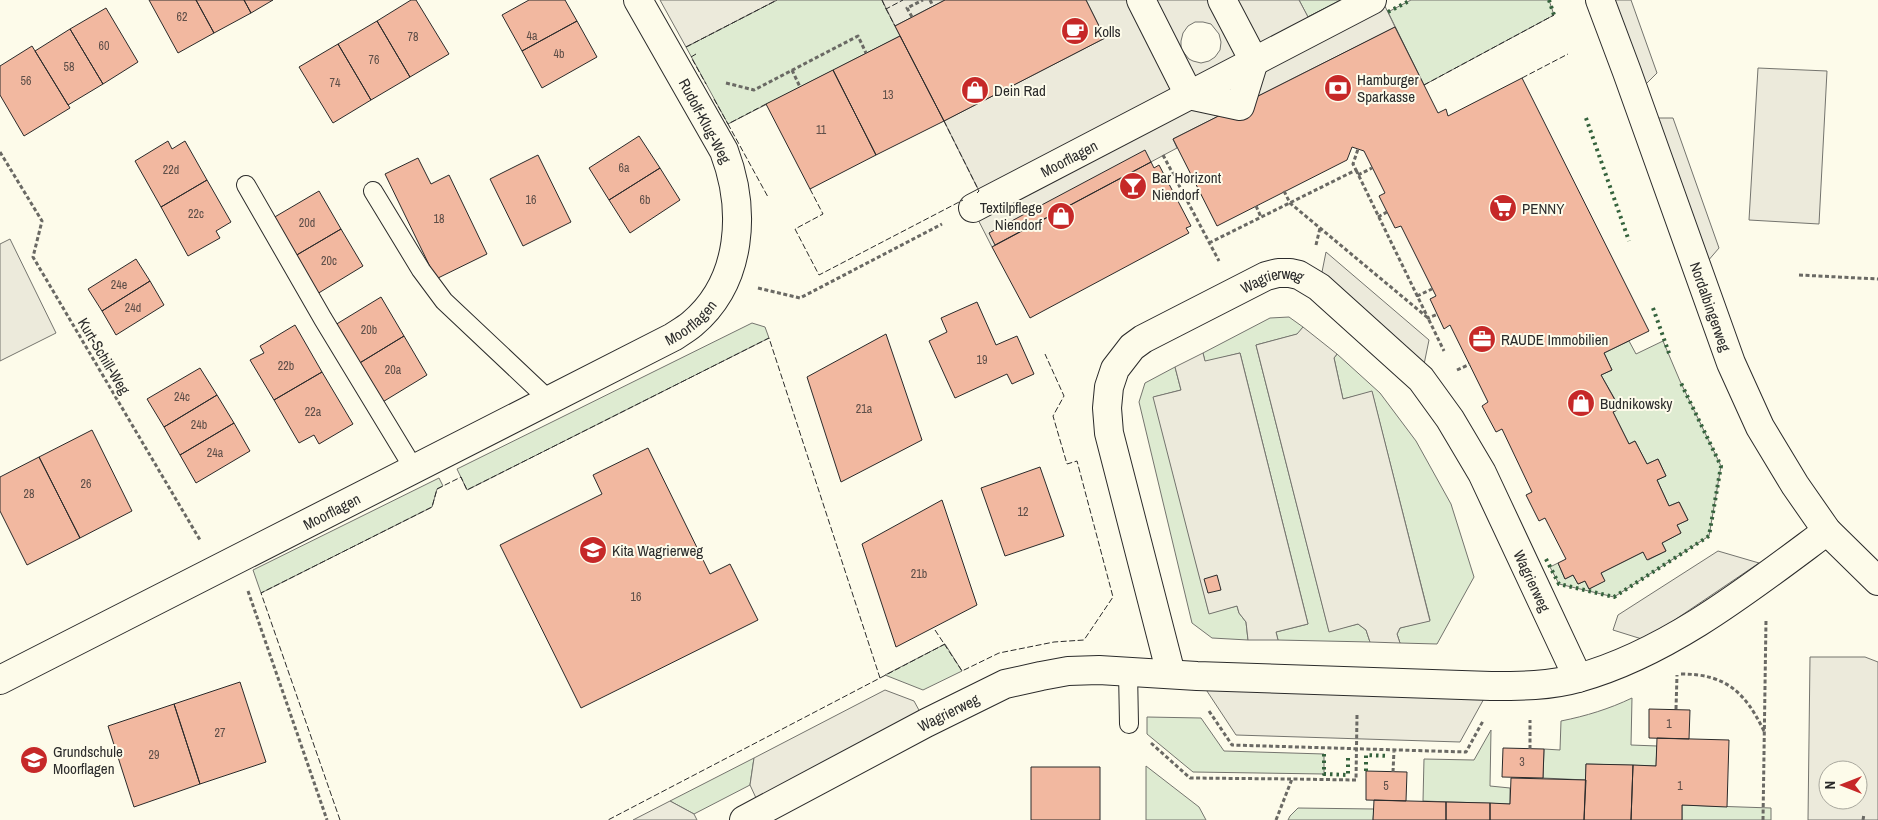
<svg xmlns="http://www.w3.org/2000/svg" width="1878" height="820" font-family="'Archivo Narrow',sans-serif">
<rect width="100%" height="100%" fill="#fdfbea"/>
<!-- green -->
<path fill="#deebd1" stroke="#74746e" d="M 777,0 L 882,0 L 900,36 L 728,124 L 686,47 Z
M 1299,0 L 1341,0 L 1308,17 Z
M 1411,0 L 1549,0 L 1554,15 L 1424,85 L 1388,12 Z
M 1289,317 L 1303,327 L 1298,334 L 1256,345 L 1329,631 L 1358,624 L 1366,630 L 1370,642 L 1278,640 L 1276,632 L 1308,624 L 1240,353 L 1205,362 L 1203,353 L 1270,318 Z
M 752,323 L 765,327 L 769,338 L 467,490 L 457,469 Z
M 1629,341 L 1636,354 L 1663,341 L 1680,381 L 1721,466 L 1709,536 L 1614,597 L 1559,584 L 1550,567 L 1558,563 L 1565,579 L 1573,575 L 1578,584 L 1585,581 L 1589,589 L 1604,581 L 1601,573 L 1643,552 L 1648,560 L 1666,551 L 1662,543 L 1681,533 L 1677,525 L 1688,520 L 1679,502 L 1669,506 L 1657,480 L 1666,476 L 1658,459 L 1647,464 L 1635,441 L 1629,444 L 1613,412 L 1620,408 L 1601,375 L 1612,370 L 1604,353 Z
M 1337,354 L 1380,393 L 1416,441 L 1451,504 L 1474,577 L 1437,644 L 1400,643 L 1397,634 L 1400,628 L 1430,620 L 1372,392 L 1343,399 L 1334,358 Z
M 1175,367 L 1181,390 L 1154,397 L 1209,613 L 1237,606 L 1239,613 L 1246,622 L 1248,640 L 1212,638 L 1192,623 L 1139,402 L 1145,383 Z
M 439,478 L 443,486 L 437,489 L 432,507 L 261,593 L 253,570 Z
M 945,644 L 962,671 L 923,690 L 885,675 Z
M 1632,698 L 1631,745 L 1657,746 L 1656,766 L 1586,764 L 1586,780 L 1543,778 L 1544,749 L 1560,750 L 1561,721 C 1586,716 1609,709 1632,698 Z
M 1147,717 L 1201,718 L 1224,751 L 1324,754 L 1324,774 L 1193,772 L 1147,734 Z
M 1491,730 L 1490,786 L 1510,788 L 1510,804 L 1423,801 L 1424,759 L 1474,760 Z
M 754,758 L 750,785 L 694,814 L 670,801 Z
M 1146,766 L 1199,807 L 1206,820 L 1146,820 Z
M 1682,805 L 1771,808 L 1771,820 L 1682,820 Z
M 1298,808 L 1374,809 L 1373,820 L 1288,820 L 1290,816 Z"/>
<!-- parking -->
<path fill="#eceadb" stroke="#74746e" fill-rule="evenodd" d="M 660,0 L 777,0 L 686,47 Z
M 882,0 L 945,0 L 895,26 Z
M 1086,0 L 1299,0 L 1308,17 L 1341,0 L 1382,0 L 1395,27 L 1173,139 L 1177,148 L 992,247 L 967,198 L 979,191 L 944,121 L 1105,38 ZM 1195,22 L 1203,22 L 1211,24 L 1219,34 L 1221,42 L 1220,50 L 1215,57 L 1209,61 L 1201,63 L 1193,61 L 1189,59 L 1181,49 L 1181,41 L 1183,33 L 1188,26 Z
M 1612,0 L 1631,0 L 1657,73 L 1643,87 Z
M 1758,68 L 1827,71 L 1819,224 L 1749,220 Z
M 1655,118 L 1673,118 L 1719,248 L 1707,262 Z
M 10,239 L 56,333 L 0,361 L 0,244 Z
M 1326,252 L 1429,340 L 1421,379 L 1319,287 Z
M 1303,327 L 1337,354 L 1334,358 L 1343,399 L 1372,391 L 1430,621 L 1400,628 L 1397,634 L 1400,643 L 1370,642 L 1366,630 L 1358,624 L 1329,632 L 1256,345 L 1297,334 Z
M 1203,353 L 1205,361 L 1240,353 L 1308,624 L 1276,632 L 1278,640 L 1248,640 L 1246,622 L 1239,613 L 1237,606 L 1209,614 L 1191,545 L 1153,397 L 1181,390 L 1175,367 Z
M 1718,551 L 1759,563 L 1645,640 L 1613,630 L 1618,615 Z
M 1810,657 L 1865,657 L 1878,662 L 1878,820 L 1808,820 ZM 1828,770 L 1858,770 L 1858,800 L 1828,800 Z
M 1197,676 L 1491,686 L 1460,742 L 1236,735 Z
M 885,690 L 914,701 L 926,723 L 762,811 L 750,785 L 754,758 Z
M 670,801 L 694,814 L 697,820 L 633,820 Z"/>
<!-- building -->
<path fill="#f2b8a0" stroke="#2b2b2b" d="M 149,0 L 196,0 L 214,33 L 178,53 Z
M 196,0 L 244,0 L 251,13 L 214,33 Z
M 244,0 L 273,0 L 251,13 Z
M 411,0 L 416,0 L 449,54 L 410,77 L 377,21 Z
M 529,0 L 565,0 L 577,21 L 522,51 L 502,15 Z
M 945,0 L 1086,0 L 1105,38 L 944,121 L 895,26 Z
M 106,8 L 138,62 L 103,84 L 70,29 Z
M 377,21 L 410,77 L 371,100 L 338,44 Z
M 577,21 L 597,57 L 542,88 L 522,51 Z
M 1395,27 L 1438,113 L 1446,109 L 1448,116 L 1522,78 L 1649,331 L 1604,353 L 1612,370 L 1601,375 L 1620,409 L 1613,412 L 1629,444 L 1635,441 L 1647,464 L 1658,459 L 1666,476 L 1657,480 L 1669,506 L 1679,502 L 1688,520 L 1677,525 L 1681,533 L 1662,543 L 1666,551 L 1647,560 L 1643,552 L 1601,573 L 1605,581 L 1589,589 L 1585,581 L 1578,584 L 1573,575 L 1565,579 L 1558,563 L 1566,559 L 1545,518 L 1539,521 L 1526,495 L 1532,492 L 1502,429 L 1496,432 L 1482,406 L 1488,402 L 1450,325 L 1444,329 L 1430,299 L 1436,296 L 1401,226 L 1395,228 L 1379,196 L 1385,193 L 1364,151 L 1352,147 L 1347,160 L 1217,226 L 1173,139 Z
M 70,29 L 103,84 L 68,105 L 35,51 Z
M 900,36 L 944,121 L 876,155 L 833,70 Z
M 338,44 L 371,100 L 333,123 L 299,67 Z
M 32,46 L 70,108 L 24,136 L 0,95 L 0,66 Z
M 833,70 L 876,155 L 810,189 L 766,104 Z
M 639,136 L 660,168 L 609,200 L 589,168 Z
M 168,141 L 172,149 L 185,141 L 207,180 L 161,207 L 135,161 Z
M 1145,150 L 1151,162 L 995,245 L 989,233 Z
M 538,155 L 571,222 L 523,246 L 490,179 Z
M 418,158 L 431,184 L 449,175 L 487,254 L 436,279 L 385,174 Z
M 1151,162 L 1154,168 L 1159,165 L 1191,226 L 1186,228 L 1189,233 L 1030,318 L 992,247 Z
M 660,168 L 680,200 L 630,233 L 609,200 Z
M 207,180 L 231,222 L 216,231 L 220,238 L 188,256 L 161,207 Z
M 319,191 L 341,229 L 295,256 L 273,218 Z
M 341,229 L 363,266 L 317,294 L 295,256 Z
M 136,259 L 150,281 L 102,311 L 88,289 Z
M 150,281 L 164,305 L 116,335 L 102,311 Z
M 381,297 L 404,336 L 358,364 L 335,325 Z
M 977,302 L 996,345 L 1017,336 L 1034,374 L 1012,384 L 1007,374 L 955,398 L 929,341 L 947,332 L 941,318 Z
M 295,325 L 322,372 L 274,400 L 250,360 L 264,353 L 260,346 Z
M 886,334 L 922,440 L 841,482 L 807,377 Z
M 404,336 L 427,375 L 381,403 L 358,364 Z
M 200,368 L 217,395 L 164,427 L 147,399 Z
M 322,372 L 353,424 L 319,444 L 314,435 L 299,443 L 274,400 Z
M 217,395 L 234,423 L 180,455 L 164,427 Z
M 234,423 L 250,451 L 196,483 L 180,455 Z
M 92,430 L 132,511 L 80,538 L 39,457 Z
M 648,448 L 710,574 L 730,564 L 758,620 L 581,708 L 500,545 L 602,494 L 593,475 Z
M 39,457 L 80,538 L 27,565 L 0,511 L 0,477 Z
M 1040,467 L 1064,536 L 1005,556 L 981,488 Z
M 942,500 L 977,605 L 896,647 L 862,544 Z
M 1217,575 L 1221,590 L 1208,593 L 1204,579 Z
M 240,682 L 266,762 L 200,784 L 174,704 Z
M 174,704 L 200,784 L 134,807 L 108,726 Z
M 1649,709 L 1690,710 L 1689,739 L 1649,738 Z
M 1657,738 L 1729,740 L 1727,807 L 1682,805 L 1682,820 L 1631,820 L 1633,765 L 1656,766 Z
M 1503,748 L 1544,749 L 1543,778 L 1502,777 Z
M 1586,764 L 1633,765 L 1631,820 L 1584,820 Z
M 1031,767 L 1100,767 L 1100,820 L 1031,820 Z
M 1366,771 L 1407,772 L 1406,801 L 1366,800 Z
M 1511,778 L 1586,780 L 1584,820 L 1490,820 L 1490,803 L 1510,804 Z
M 1374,800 L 1446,802 L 1446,820 L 1373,820 Z
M 1446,802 L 1490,803 L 1490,820 L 1446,820 Z"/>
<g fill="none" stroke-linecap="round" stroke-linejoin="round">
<!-- lane casing -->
<g stroke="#2b2b2b" stroke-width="20">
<path id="lane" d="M 246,185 L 323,319 L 414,469
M 373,191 L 421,270 L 444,301 L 549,400
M 1128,671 L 1129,724"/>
</g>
<!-- street casing -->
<g stroke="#2b2b2b" stroke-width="30">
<g id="street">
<path d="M 1141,0 L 1189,95 L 1240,106 L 1254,61 L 1222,0"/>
<path id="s1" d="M 973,208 L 1372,0"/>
<path id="s2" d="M 1171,674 L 1109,433 L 1107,408 L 1109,387 L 1115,369 L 1132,347 L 1143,339 L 1266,276 L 1278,273 L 1290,273 L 1299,275 L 1319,287 L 1421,379 L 1450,419 L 1482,473 L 1578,678"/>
<path id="s3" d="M 0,680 L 673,337 C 679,333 686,329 692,324 C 743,281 746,209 724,151 L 638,0"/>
<path id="s4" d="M 744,820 L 926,723 L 1005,684 L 1041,676 L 1068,671 L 1099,670 L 1197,676 L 1491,686 C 1520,686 1550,686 1578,678 C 1669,653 1753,586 1827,531"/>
</g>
</g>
<!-- secondary casing -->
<g stroke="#2b2b2b" stroke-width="30">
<g id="secondary">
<path id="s5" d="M 1600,0 L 1627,72 L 1731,363 L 1760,427 L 1795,485 L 1827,531 L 1878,581"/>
</g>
</g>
<!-- path -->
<path stroke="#6a6964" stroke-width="3" stroke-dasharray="4 2.5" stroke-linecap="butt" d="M 930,0 L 933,6
M 912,17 L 907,8 L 923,0
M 792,70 L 800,87
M 726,83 L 754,90 L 858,36 L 866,53
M 0,152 L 42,221 L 33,257 L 200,540
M 1163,155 L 1219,261
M 1356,170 L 1428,318 L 1438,314
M 1358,175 L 1372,168
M 1284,191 L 1290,203 L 1428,318 L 1444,351
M 1256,206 L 1261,217
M 1378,217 L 1387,212
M 1209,243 L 1356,170 L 1353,164 L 1358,149
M 1316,245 L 1320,228
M 1799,275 L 1878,279
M 758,288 L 800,298 L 942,224
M 1417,296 L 1432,289
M 1457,370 L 1470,364
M 248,591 L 327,820
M 1681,674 C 1726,674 1745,692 1764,731
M 1676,709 L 1677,675
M 1209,711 L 1232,745 L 1466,752 L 1483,721
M 1151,743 L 1190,778 L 1291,779
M 1530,749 L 1530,720
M 1393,772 L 1394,750
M 1276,820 L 1292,779 L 1356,780 L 1357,715
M 1763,820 L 1766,620
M 1863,820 L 1864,814"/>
<!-- lane -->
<use href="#lane" stroke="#fdfbea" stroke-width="18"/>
<!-- street -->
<use href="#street" stroke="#fdfbea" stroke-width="28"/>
<!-- secondary -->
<use href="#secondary" stroke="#fdfbea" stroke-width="28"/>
<!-- hedge -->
<path stroke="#34623c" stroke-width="4" stroke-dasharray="2.5 4" stroke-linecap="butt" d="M 1549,0 L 1554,15
M 1388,12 L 1411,0
M 1586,118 L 1629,241
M 1653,308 L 1670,356
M 1546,559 L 1559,584 L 1614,597 L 1709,536 L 1721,466 L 1680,381
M 1324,754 L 1324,774 L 1348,775 L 1348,755
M 1366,771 L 1366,755 L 1388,756"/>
<!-- fence -->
<path stroke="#2b2b2b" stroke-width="1" stroke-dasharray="6 2.5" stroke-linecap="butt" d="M 882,0 L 886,9 L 903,0
M 886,9 L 895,26
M 686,47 L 777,0
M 696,54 L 691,57 L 706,84
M 1522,78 L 1568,54
M 1424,85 L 1554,15
M 714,99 L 728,124
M 766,104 L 728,124 L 768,197
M 944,121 L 979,191 L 977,193
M 810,189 L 823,214 L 795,229 L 819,275 L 963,200
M 935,630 L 962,671 L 999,653 L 1054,642 L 1084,640 L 1113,597 L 1077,461 L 1067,464 L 1053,416 L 1064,396 L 1045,354
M 880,678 L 945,644
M 340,820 L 261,593 L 432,507 L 437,489 L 461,477 L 467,490 L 769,338 L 880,678 L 608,820"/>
</g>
<!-- icons -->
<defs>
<g id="cafe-disc" transform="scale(1.4375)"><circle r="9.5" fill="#c62828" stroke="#fdfbea"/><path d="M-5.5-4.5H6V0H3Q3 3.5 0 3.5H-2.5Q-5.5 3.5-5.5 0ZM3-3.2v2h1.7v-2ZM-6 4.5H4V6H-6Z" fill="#fff"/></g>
<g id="bank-disc" transform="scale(1.4375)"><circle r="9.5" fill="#c62828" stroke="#fdfbea"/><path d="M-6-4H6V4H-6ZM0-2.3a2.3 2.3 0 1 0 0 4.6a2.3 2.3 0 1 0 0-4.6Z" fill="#fff"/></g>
<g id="shop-disc" transform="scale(1.4375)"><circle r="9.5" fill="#c62828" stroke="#fdfbea"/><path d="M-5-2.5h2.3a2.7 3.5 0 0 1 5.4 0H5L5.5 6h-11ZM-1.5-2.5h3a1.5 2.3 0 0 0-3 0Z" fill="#fff"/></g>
<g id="bar-disc" transform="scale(1.4375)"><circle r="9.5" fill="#c62828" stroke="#fdfbea"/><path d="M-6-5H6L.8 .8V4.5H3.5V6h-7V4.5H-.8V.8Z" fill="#fff"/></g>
<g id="supermarket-disc" transform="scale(1.4375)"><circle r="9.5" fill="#c62828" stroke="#fdfbea"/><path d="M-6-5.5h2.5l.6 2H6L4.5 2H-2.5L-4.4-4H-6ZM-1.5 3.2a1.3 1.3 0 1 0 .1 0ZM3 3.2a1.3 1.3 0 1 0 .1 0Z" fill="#fff"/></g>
<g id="office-disc" transform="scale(1.4375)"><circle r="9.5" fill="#c62828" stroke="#fdfbea"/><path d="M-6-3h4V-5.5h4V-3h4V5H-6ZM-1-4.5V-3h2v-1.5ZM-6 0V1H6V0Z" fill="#fff"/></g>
<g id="school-disc" transform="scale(1.4375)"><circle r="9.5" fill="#c62828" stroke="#fdfbea"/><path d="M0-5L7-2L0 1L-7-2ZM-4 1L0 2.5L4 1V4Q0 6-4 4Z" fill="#fff"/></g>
</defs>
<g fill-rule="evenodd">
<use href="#cafe-disc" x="1075" y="31"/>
<use href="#bank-disc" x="1338" y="88"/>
<use href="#shop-disc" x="975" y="90"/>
<use href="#bar-disc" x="1133" y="186"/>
<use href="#supermarket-disc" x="1503" y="208"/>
<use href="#shop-disc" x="1061" y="216"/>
<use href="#office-disc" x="1482" y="339"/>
<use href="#shop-disc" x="1581" y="403"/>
<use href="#school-disc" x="593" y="550"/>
<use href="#school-disc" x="34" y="760"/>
</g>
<g text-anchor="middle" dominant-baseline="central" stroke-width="4" stroke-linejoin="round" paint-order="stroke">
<!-- number labels -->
<g font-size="12" fill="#5d4e48">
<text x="182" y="17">62</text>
<text x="532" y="36">4a</text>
<text x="413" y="37">78</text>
<text x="104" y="46">60</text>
<text x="559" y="54">4b</text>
<text x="374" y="60">76</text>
<text x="69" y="67">58</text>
<text x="26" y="81">56</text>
<text x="335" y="83">74</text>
<text x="888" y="95">13</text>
<text x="821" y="130">11</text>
<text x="624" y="168">6a</text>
<text x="171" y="170">22d</text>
<text x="531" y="200">16</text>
<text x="645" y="200">6b</text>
<text x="196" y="214">22c</text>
<text x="439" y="219">18</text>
<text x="307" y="223">20d</text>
<text x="329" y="261">20c</text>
<text x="119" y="285">24e</text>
<text x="133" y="308">24d</text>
<text x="369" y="330">20b</text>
<text x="982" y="360">19</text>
<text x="286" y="366">22b</text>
<text x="393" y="370">20a</text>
<text x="182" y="397">24c</text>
<text x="864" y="409">21a</text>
<text x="313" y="412">22a</text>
<text x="199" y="425">24b</text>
<text x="215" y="453">24a</text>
<text x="86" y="484">26</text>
<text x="29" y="494">28</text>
<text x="1023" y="512">12</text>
<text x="919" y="574">21b</text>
<text x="636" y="597">16</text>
<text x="1669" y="724">1</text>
<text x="220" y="733">27</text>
<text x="154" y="755">29</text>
<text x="1522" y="762">3</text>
<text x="1386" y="786">5</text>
<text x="1680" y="786">1</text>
</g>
<!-- poi labels -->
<g font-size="15" fill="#2b2b2b" stroke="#fdfbea" text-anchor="start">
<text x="1094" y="31">Kolls</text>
<text x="1357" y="79">Hamburger<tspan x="1357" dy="17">Sparkasse</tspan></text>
<text x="994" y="90">Dein Rad</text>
<text x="1152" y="177">Bar Horizont<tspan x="1152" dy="17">Niendorf</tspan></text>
<text x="1042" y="207" text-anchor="end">Textilpflege<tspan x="1042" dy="17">Niendorf</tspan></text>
<text x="1522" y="208">PENNY</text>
<text x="1501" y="339">RAUDE Immobilien</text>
<text x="1600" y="403">Budnikowsky</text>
<text x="612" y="550">Kita Wagrierweg</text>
<text x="53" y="751">Grundschule<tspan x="53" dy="17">Moorflagen</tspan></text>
</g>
<!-- street labels -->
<g font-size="15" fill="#2b2b2b" stroke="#fdfbea">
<text transform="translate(705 121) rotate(62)">Rudolf-Klug-Weg</text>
<text stroke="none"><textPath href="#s1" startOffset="108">Moorflagen</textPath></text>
<text stroke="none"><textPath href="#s2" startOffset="499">Wagrierweg</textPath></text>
<text stroke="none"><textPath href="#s5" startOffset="326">Nordalbingerweg</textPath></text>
<text stroke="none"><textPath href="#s3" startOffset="778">Moorflagen</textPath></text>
<text transform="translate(104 356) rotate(59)">Kurt-Schill-Weg</text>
<text stroke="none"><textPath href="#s3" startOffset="372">Moorflagen</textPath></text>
<text stroke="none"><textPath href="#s2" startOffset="919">Wagrierweg</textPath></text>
<text stroke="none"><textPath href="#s4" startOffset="231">Wagrierweg</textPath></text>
</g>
</g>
<!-- north arrow -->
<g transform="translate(1843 785) rotate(270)"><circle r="24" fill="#fdfbea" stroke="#a9a89e"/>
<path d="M0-4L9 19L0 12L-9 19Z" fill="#c62828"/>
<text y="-8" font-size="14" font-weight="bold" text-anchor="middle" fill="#2b2b2b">N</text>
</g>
</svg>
